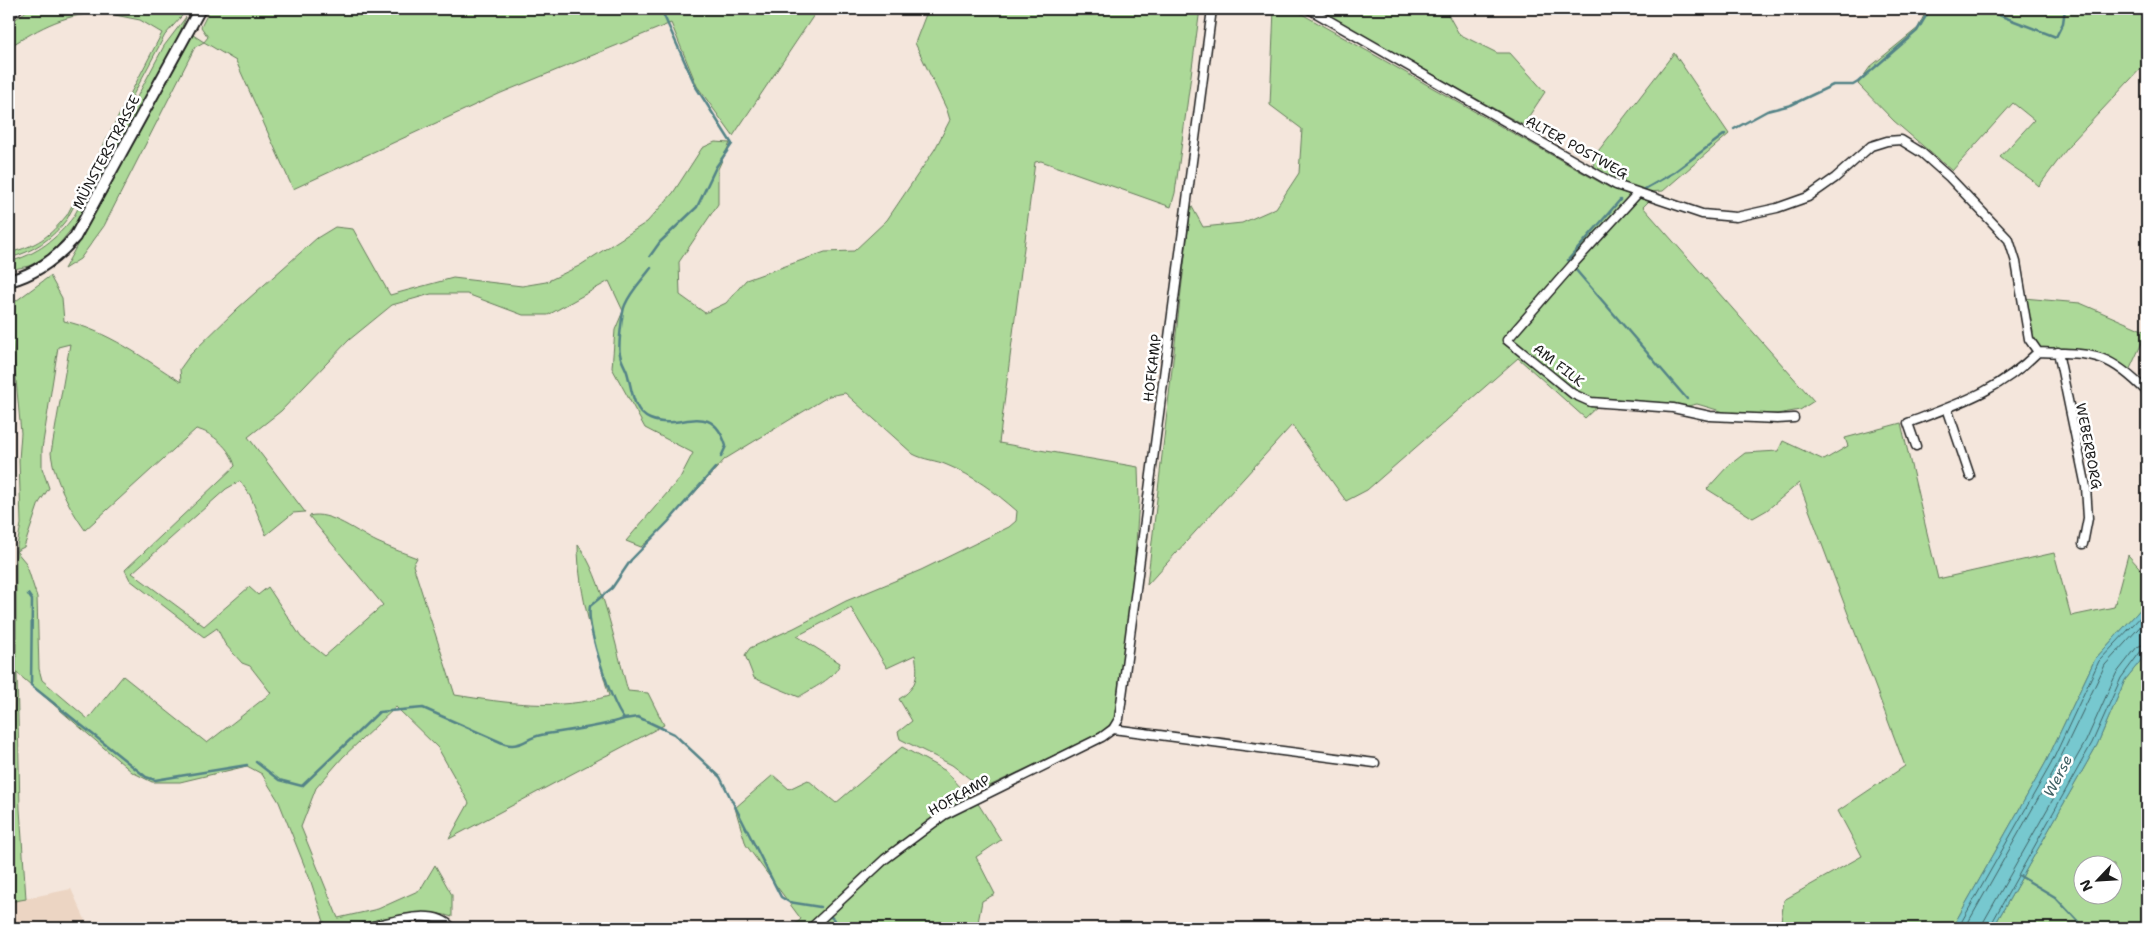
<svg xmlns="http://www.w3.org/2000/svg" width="2156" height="937" font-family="'Shantell Sans',sans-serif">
<rect width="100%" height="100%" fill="#f4e6dc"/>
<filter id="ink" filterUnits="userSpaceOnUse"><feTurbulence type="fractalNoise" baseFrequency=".02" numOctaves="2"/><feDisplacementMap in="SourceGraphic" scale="10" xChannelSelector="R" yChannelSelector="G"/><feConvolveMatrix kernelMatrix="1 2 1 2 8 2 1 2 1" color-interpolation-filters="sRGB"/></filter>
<g filter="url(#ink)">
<!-- built -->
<path fill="#ecd5c3" d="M 71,889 L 89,928 L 9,928 L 9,902 Z"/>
<!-- green -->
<path fill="#acd998" stroke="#647a5a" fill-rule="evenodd" d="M 29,9 L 103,9 L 106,14 C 68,11 40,28 9,47 L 9,24 Z
M 115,9 L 171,9 L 175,11 L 177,9 L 188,9 L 165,35 L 67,219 C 52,239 33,252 9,258 L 9,253 C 38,245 48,238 67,215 L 162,33 L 140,20 L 115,15 Z
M 210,9 L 818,9 L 733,136 L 697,86 L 671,23 L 501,93 L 293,189 L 236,61 L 204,42 L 195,47 L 104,226 L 80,259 L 64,269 L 193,35 L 204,42 L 208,37 L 201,27 Z
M 928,9 L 1200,9 L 1175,193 L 1171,207 L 1041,161 L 1035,162 L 999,443 L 1138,467 L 1139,501 L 1133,584 L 1116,715 L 1110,724 L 1099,734 L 983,789 L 952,765 L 900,739 L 898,732 L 912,721 L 899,699 C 917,688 919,675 915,655 L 887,668 L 851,608 L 797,636 L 840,663 C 835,679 812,688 799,697 L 754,678 L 745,655 L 750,648 L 794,628 L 846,601 L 921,570 L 1009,527 L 1016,521 L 1017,511 C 995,492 974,476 947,465 C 936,460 924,460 913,454 L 845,393 L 829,396 L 725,459 L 660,531 L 641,547 L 626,541 L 680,478 L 693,453 L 645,428 L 612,368 L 615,330 L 623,311 L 609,281 L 548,315 L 523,315 L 467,294 L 431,294 L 392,305 L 349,340 L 281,411 L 248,437 L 305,512 L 293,513 L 266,535 L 250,495 L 240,481 L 226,489 L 132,573 L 204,626 L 249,587 L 258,595 L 268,587 L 301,637 L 325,656 L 383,605 L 309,516 C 330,510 358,533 377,542 C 390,548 404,553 417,558 L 413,565 L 455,695 C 506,703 558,711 609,696 C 596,647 578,595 578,545 C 602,574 617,653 628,691 L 648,693 L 664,725 L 449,839 L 469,803 L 438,748 L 396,707 L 343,757 L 316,788 L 301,827 L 338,918 L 378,909 L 420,890 L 435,865 L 452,895 L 452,917 C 411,903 368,928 326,928 L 311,882 L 279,802 L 262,774 L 247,766 L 180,782 L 152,782 L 132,772 L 17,673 L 20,809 L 26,899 L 9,902 L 9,843 L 16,672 L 16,551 L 21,524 L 19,460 L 21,433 L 9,306 L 50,276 L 62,298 L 64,321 C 106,330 145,359 181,382 L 180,369 L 190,355 L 238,308 L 317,238 L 335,227 L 353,229 L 390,295 L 453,278 L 522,286 L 546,282 L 579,266 L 647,222 L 673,193 L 702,148 L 715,142 L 730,143 L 718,169 L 718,204 L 679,262 L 680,295 L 705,313 L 726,303 L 746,280 L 825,252 L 854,251 L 887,220 L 935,149 L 950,120 L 947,110 L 915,43 ZM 70,344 L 51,453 C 54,479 70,509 85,530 L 196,429 C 212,432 231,449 235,466 L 125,570 L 130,580 L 204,637 L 217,628 L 225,644 L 242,663 L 250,666 L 271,693 L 207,743 L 123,676 L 88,719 L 42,680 L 39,669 L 37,597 L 26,563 L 16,551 L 24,547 L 39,503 L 49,488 L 42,468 L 42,449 L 58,347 Z
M 1274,9 L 1293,9 L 1610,188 L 1649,201 L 1643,207 L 1814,401 L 1800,410 L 1777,414 L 1731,414 L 1697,404 L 1683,407 L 1605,399 L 1585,418 L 1518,358 L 1367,490 L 1346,501 L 1292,425 L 1147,585 L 1191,205 L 1203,227 L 1242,223 L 1276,208 L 1299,173 L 1302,129 L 1270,105 Z
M 1317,9 L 1445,9 L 1459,34 L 1497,53 L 1510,53 L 1545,92 L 1523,125 Z
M 1927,9 L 2147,9 L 2147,67 L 2143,66 L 2072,142 L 2039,186 C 2026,174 2013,168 2000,157 L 2034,120 L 2013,103 L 1952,171 L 1894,121 L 1858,84 L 1870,67 L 1918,28 Z
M 186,17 L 178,37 L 82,216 L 56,248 L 47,256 L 29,266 L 9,270 L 9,262 C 37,254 56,240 74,216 L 164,46 Z
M 1674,53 L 1729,134 L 1663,191 L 1646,192 L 1619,183 L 1595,169 L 1592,159 Z
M 2023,298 L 2080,303 L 2147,332 L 2128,373 L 2093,355 L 2038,352 L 2029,339 Z
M 1901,423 L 1938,579 L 2054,553 L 2071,616 L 2114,607 L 2128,555 L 2147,576 L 2147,602 L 2095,659 L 2046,762 L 1952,928 L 1780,928 L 1784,900 L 1862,856 L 1838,811 L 1905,766 L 1799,483 L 1767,510 L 1753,518 L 1707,489 L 1727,467 L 1745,453 L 1778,451 L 1783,441 L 1824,460 L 1848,446 L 1845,438 Z
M 2147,653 L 2147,928 L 1993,928 L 2097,745 L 2125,680 ZM 2084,864 L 2114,864 L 2114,894 L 2084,894 Z
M 902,747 L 946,771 L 969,797 L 977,802 L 1001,840 L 976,857 L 995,894 L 982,901 L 977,928 L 791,928 L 801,919 L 746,845 L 735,808 L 773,775 L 789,789 L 808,780 L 836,803 Z"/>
<!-- water -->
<path fill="#77c8cf" stroke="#538387" d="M 2147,602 L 2147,653 L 2125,680 L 2097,745 L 1993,928 L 1952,928 L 2046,762 L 2095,659 Z"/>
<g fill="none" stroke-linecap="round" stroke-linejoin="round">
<!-- shore -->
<path stroke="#406164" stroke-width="1" d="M 1958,928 L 2051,764 L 2099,661 L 2147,610
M 1965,928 L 2056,767 L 2105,665 L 2147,619
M 1983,928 L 1984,921 L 2086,741 L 2116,674 L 2137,647 L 2147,643
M 1989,928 L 2092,743 L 2121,678 L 2141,651 L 2147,649"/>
<!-- stream -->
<path stroke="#538387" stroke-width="2.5" d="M 1983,9 L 2056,37 L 2063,23 L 2065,9
M 1734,129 L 1767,111 L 1791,105 L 1833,85 L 1853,85 L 1858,82 L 1917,31 L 1930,9
M 1643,190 L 1673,173 L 1725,134
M 650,256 L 660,242 L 697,207 L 716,167 L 732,144 L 696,87 L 661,9
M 1568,260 L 1620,200
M 651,268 C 642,280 631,291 625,305 C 622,311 618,348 620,354 C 621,361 625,366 627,372 C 632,388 632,411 650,419 C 681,432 711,398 726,446 L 721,457
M 1575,269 L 1687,399
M 715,468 L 668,522 L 631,560 L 612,588 L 590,606 C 586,627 611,702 624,719 L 638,717 L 674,734 L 720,777 L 781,897 L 789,902 L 820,907
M 28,594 L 32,600 L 31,685 L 146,777 L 155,780 L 247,765
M 256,762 L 279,780 L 302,786 L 379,712 L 423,708 L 505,744 C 521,748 526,738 541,735 C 569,730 597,728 624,719
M 2020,876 L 2055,897 L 2084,928
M 831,917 L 842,928"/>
<!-- minor casing -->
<g stroke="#1c1c1c" stroke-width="11">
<path id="minor" d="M 1309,9 L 1616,185 L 1702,214 L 1736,217 L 1777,208 L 1808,197 L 1835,178 L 1871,146 L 1887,141 L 1901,140 L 1922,153 L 1949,177 L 2009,240 L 2016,262 L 2029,339 L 2038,352 C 2093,354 2107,351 2147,392
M 1638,193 L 1575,262 L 1507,340 L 1573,394 L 1591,402 L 1673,408 L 1710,416 L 1777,419 L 1794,418
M 2058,352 L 2086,487 L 2088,518 L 2083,544
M 1947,408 L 1970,476
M 1916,446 L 1908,423 C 1960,403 1997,392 2038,352
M 1113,729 L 1375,763
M 363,928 C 388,924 433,905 452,928
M 811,928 L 885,859 L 944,815 L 1102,737 L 1113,729 L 1119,719 L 1212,9"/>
</g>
<!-- tertiary casing -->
<g stroke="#1c1c1c" stroke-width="12">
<path id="tertiary" d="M 9,15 L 17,9"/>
</g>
<!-- secondary casing -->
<g stroke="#1c1c1c" stroke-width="14">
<path id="secondary" d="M 9,281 C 36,274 56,259 75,237 L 200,9"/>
</g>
<!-- minor -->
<use href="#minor" stroke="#fff" stroke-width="8"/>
<!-- tertiary -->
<use href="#tertiary" stroke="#fff" stroke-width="9"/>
<!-- secondary -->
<use href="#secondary" stroke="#fff" stroke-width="10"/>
</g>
</g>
<g text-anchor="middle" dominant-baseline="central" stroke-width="5" stroke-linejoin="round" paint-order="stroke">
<!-- street labels -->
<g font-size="14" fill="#1c1c1c" stroke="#fff">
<text transform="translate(1577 147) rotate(29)">ALTER POSTWEG</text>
<text transform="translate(106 152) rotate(-62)">MÜNSTERSTRASSE</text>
<text transform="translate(1559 365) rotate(38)">AM FILK</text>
<text transform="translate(1152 368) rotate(-83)">HOFKAMP</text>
<text transform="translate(2089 446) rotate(79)">WEBERBORG</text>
<text transform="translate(959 795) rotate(-29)">HOFKAMP</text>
</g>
<!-- water labels -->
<g font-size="15" font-style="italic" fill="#406164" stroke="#fff">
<text transform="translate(2058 776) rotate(-63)">Werse</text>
</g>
</g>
<!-- margin -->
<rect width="2156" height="937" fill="none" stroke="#fff" stroke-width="30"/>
<rect x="15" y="15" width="2126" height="907" fill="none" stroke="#1c1c1c" stroke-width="2" filter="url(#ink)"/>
<!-- north arrow -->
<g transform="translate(2098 880) rotate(245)"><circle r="24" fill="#ffffff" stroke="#a4a4a4"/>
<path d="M0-4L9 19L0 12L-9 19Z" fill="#1c1c1c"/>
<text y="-8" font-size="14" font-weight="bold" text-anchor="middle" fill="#1c1c1c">N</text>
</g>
</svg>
